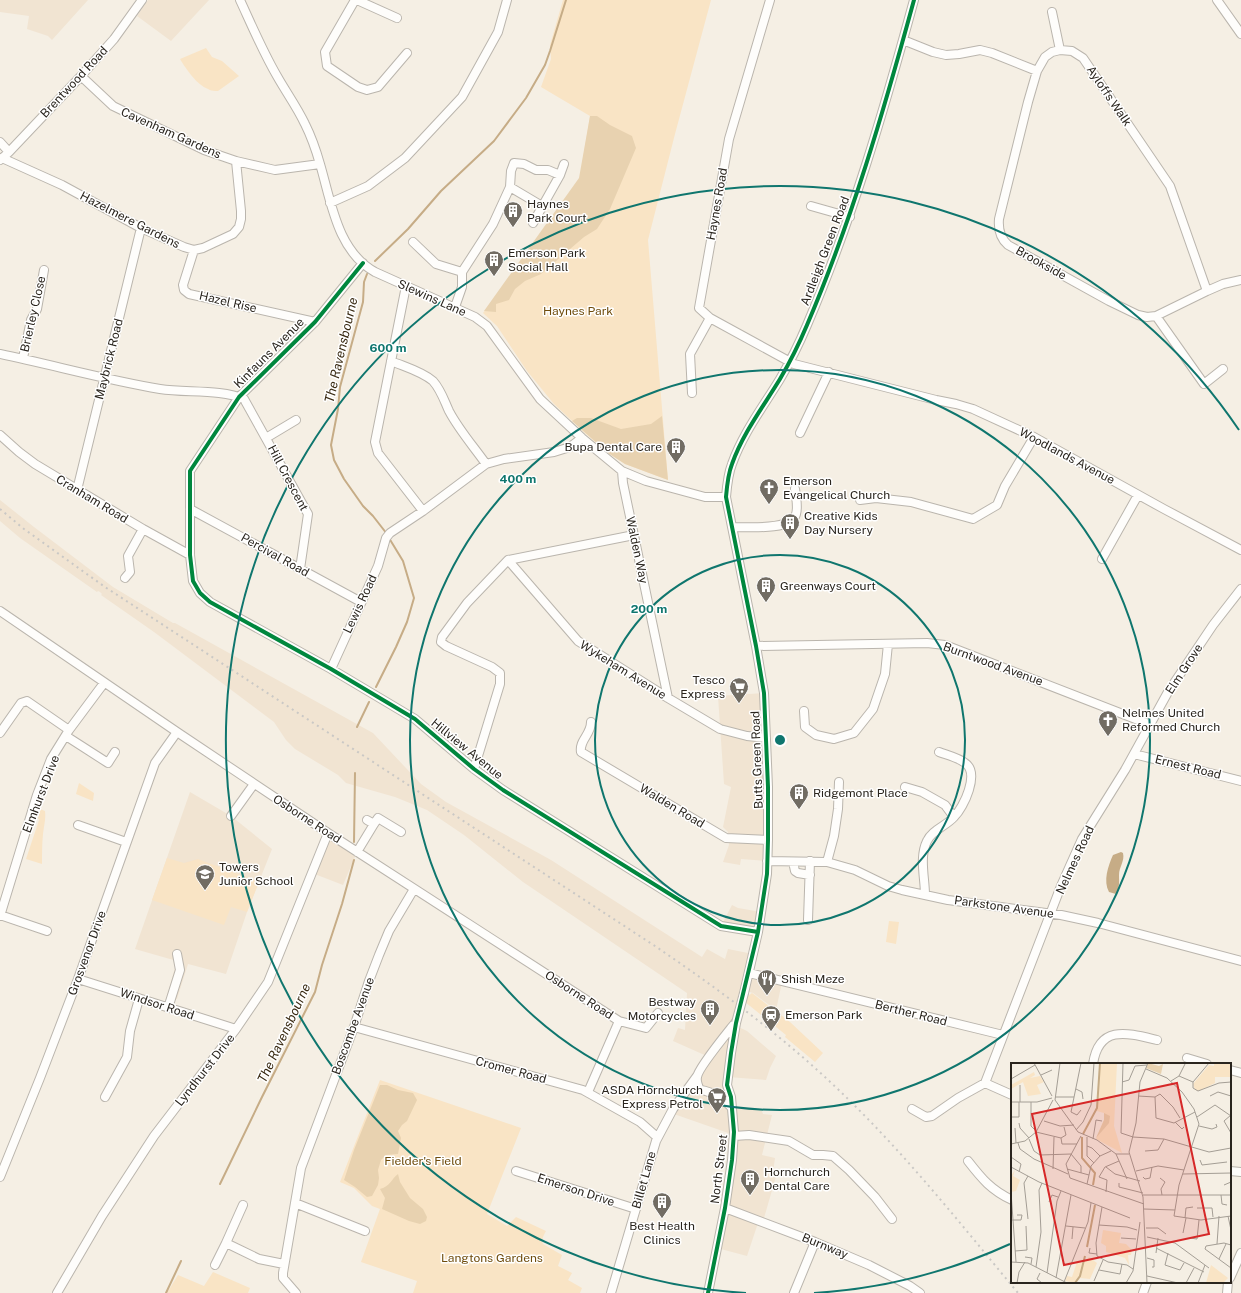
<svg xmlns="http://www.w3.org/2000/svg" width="1241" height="1293" font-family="'Public Sans',sans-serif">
<rect width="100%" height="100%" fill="#f5efe4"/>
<!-- built -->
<path fill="#f1e4d2" d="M 0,0 L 88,0 L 52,40 L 48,36 L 27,29 L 29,16 L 0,12 Z
M 148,0 L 209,0 L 171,41 L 137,16 Z
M 0,500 L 34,527 L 113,587 L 173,623 L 175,623 L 373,733 L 421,784 L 446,802 L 551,860 L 702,957 L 707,949 L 725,959 L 728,949 L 753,954 L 749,973 L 782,982 L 776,1010 L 753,993 L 740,989 L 732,1024 L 747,1031 L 776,1056 L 770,1068 L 766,1080 L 728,1077 L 732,1107 L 736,1106 L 744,1108 L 761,1109 L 763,1114 L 772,1115 L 762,1155 L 775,1158 L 773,1172 L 777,1173 L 764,1218 L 760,1217 L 747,1256 L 717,1248 L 734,1135 L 671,1113 L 709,1057 L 673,1041 L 678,1028 L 685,1030 L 687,993 L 523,882 L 464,835 L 427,810 L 395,797 L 346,783 L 338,775 L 295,749 L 286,740 L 274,722 L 154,632 L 101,595 L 102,594 L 100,592 L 98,591 L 97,592 L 20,538 L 0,521 Z
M 764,693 L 767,861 L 741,859 L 740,865 L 723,862 L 729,845 L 728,832 L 723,827 L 731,787 L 724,784 L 718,696 Z
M 190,792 L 231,816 L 272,849 L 247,912 L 226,974 L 188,964 L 177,999 L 167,996 L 177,961 L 135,949 Z
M 328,833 L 357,852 L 343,885 L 312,873 Z
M 732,905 L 738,908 L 761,912 L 758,932 L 721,926 Z"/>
<!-- green -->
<path fill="#f9e4c5" d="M 563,0 L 711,0 L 675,134 L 648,240 L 668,480 L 625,464 L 608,453 L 586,434 L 554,404 L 527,371 L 497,326 L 483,313 L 557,213 L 580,178 L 590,116 L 541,87 L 551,59 L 550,45 Z
M 206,48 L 212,57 L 222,61 L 239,76 L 218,91 C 215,91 211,91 208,89 C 197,85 186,69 180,59 Z
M 79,783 L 94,793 L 93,801 L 76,794 Z
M 40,809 L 45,811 C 46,819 44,825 43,834 C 42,844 42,854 42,864 L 26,859 L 39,820 L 38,818 Z
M 167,858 L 184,863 L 198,859 L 259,882 L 247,912 L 231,907 L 224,925 L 152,900 Z
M 889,921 L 899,922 L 896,944 L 886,942 Z
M 752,993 L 790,1022 L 823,1053 L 815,1062 L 785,1037 L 786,1035 L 745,1002 L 747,997 Z
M 380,1080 L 521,1128 L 487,1214 L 507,1226 L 516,1217 L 546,1231 C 544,1235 541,1239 543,1244 L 562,1255 L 558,1266 L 572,1273 L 568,1280 L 582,1288 L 580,1293 L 413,1293 L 417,1281 L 361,1262 L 380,1209 L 372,1206 L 354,1188 L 340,1182 Z
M 213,1272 L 250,1288 L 248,1293 L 167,1293 L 178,1275 L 204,1286 Z"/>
<!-- forest -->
<path fill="#e8d2b0" d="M 590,116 L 597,116 L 610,125 L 632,136 L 636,148 L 610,209 L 597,229 L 584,237 L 541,274 L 525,281 L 515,289 L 509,300 L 496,304 L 496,312 L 484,311 L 579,178 Z
M 662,416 L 668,480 L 625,464 L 608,453 L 572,421 L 577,418 L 591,418 L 621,429 L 651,424 Z
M 380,1085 L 387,1085 L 398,1090 L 413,1093 L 417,1100 L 407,1121 L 402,1125 L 398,1131 L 401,1138 L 398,1154 L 386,1155 L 381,1160 L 378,1170 L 379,1178 L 378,1185 L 372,1196 L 367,1197 L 355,1187 L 344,1180 L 354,1150 Z
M 398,1174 L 400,1182 L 410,1198 L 423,1209 L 427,1217 L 426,1221 L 420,1224 L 409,1221 L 382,1209 L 385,1198 L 380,1189 C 391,1186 391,1179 398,1174 Z"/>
<!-- water -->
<path fill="#c6ac86" d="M 1121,852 L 1123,853 C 1125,861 1119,867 1119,875 C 1119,882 1120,887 1116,894 L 1109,892 C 1103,881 1108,866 1113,855 Z"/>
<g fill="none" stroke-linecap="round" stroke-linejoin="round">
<!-- stream -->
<path stroke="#c6ac86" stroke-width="2" d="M 375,261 L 408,229 L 441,191 L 494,141 L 526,98 L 545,65 L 550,51 L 566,0
M 367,274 L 364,282 L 363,302 L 340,387 L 338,409 L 331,445 L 334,460 L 344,479 L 363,506 L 373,516 L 387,534
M 376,687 L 396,647 L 407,622 L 414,598 L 403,561 L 389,538
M 357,727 L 369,702
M 354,842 L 355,773
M 220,1184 L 262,1097 L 315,992 L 322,965 L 342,904 L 354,860
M 166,1293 L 181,1261"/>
<!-- minor casing -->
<g stroke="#bab5ad" stroke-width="10">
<path id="minor" d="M 240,0 C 252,26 263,52 277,76 C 286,92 297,107 305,124 C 311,136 316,150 320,164 C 331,201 337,251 375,272 L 475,317 L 487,326 L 540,399 L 582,438 L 622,471 L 646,481 L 705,497 L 726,497
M 355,0 L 325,52 L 327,66 L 358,87 L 367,90 L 378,87 L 407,53
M 357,0 L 397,18
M 770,0 L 729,139 L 699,308 L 710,318 L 794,364 L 936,400 L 956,404 L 973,409 L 1034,437 L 1164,509 L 1241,550
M 1217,0 L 1241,34
M 1052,12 L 1060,50
M 903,40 L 933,52 L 946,55 L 959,54 L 980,50 L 992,53 L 1037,71 L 1045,57 L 1052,52 L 1060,50 L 1072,51 L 1083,58 L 1170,186 L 1207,291
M 1037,71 L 1028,102 L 999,219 C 998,230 1000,238 1008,245 L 1109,301 L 1138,315 L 1147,317 L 1156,316 L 1207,291 L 1223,284 L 1241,280
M 81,76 L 113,106 L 204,150 L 236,161 L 275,170 L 320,164
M 0,142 L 9,152
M 2,158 L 62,185 L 141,228 L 184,247 L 194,250 L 203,248 L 233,234 L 239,227 L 241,219 L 241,211 L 236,161
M 0,160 L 9,152 L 81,76 L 114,39 L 142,0
M 510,187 L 542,206
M 330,203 L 368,186 L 405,158 L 462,97 L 498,32 L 507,0
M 811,206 L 850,217
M 533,223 L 560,175 L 564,164
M 413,242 L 436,264 L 462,272
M 194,250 L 183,285 L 184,290 L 189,294 L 315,322
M 363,263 L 315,322 L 239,397 L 190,471 L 190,555 L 193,581 L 200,593 L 210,602 L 331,669 L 415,719 L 474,769 L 503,790 L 721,926 L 758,932
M 406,286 L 375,442 L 378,453 L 423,511
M 455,307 L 462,287 L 462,272 L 493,224 L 510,187 L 511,171 L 514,163 L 524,164 L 536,170 L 548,170 L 560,175
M 1156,316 L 1204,384 L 1223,369
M 0,354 C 53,365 106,380 160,389 C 186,393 221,389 244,399 L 308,514 L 300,569
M 23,358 L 31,320 L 37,309 L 44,270
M 391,361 C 405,367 421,371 433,381 C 441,390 444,400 449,411 C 459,430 474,447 486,464
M 692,393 L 690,354 L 710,318
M 800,433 L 829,372
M 0,435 L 19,452 L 35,464 L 143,529 L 190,555
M 266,438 L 296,420
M 622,471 L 623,483 L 668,698
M 77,490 L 141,228
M 860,500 L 876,498 L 911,502 L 973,519 L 997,505 L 1005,486 L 1034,437
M 190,509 L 361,602
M 733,527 C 747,527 792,531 796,514 C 798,508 796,495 795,489
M 1102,559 L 1138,495
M 508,560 L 578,641 L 668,698 L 720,729 L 747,736 L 766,738
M 125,578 L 130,572 L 128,556 L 143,529
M 0,611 L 177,732 L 328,833 L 619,1021 L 646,1028 L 658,1013
M 756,646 L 927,643 L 945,645 L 1151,725
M 331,669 L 378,566 L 386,538 L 390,533 L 423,511 L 486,464 L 504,459 L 554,452 L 570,447 L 582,438
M 804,711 L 805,727 L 816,735 L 834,739 L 854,733 L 873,709 L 885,674 L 888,644
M 591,722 C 591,735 579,740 581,752 L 726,838 L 768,840
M 0,733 L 21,703 L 27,701 L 69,730
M 66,736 L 108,763 L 115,752
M 1134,754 L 1241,781
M 474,769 L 500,684 L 500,673 L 492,667 L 446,646 L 441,642 L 442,637 L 467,603 L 508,560 L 634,535
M 905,787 L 922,792 L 945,805 L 954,817
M 231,816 L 254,784
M 367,820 L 374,824 L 378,818 L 401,832
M 78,825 L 126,842
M 357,852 L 374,824
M 767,861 L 827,862 L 855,870 L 888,886 L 902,890 L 948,900 L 1061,915 L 1098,923 L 1241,961
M 793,862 L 795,871 L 798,873 L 810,875
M 827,862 L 834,836 L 838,809 L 839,782
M 925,895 C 925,878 919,857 927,841 C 932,830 946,826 954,817 C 964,807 980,773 965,763 C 959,758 947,755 939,752
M 0,915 L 47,931
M 0,916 L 37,795 L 51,759 L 69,730 L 104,683
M 808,920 L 810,861
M 749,973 L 1003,1035
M 78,979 L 236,1029
M 744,993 L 758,932 L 767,874 L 768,840 L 768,787 L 764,693 L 756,646 L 726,497 C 727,485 728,474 732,464 C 743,433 763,407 780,379 C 790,362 799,344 807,325 C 852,220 884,110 914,0
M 168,1008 L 180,970 L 177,954
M 354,1027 L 583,1090 L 640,1122 L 657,1137
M 1187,1058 L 1207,1064
M 1093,1064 C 1099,1024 1128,1033 1157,1040
M 1230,1070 L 1241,1073
M 985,1083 L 1061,886 L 1082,839 L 1125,770 L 1168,692 L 1213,625 L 1241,589
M 985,1083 L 1012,1095
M 694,1089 C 709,1090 722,1097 732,1108
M 700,1090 C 698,1086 696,1082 697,1077 C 698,1068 728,1032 735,1023
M 588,1092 L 619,1021
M 105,1097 L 127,1057 L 130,1031 L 139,999
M 912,1109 L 926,1117 L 932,1116 L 958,1098 L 985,1083
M 734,1136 L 749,1135 L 789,1141 L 813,1155 L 823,1155 L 833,1156 L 849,1170 L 875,1197 L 892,1219
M 968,1161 C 982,1179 991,1190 1012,1200
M 516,1171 L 636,1209
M 1230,1171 L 1241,1172
M 0,1177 L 40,1078 L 78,979 L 155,763 L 177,732
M 295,1203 L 365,1231
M 243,1205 L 226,1243 L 259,1259 L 284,1264
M 725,1208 L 815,1242 L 869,1265 L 910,1286 L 920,1293
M 215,1265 L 226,1243
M 1230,1278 L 1241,1253
M 57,1293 L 102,1216 L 154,1136 L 236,1029 L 268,982 L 328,833
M 296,1293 L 283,1278 L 283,1273 L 301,1168 L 354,1027 L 369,981 L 379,955 L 389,931 L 414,889
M 611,1293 L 656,1141 L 673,1109 L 697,1076
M 708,1293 L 725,1208 L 732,1160 L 734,1132 L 731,1097 L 727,1085 L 731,1053 L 736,1023
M 794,1293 L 815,1242
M 1143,1293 L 1147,1282
M 1227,1293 L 1228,1282"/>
</g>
<!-- minor -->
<use href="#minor" stroke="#fefdfb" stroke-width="8"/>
<!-- rail -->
<path stroke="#cac8c5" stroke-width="2" stroke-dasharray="2 4" stroke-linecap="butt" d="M 0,509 L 24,529 L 105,587 L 655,946 C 724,993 792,1043 851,1102 C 911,1161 964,1228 1018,1293"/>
<!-- minor-bridge casing -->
<g stroke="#bab5ad" stroke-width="10" stroke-linecap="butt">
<path id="minor-bridge" d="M 736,1023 L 744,993"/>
</g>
<!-- minor-bridge -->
<use href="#minor-bridge" stroke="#fefdfb" stroke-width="8"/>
<!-- cycleway casing -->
<g stroke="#fff" stroke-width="6">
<path id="cycleway" d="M 363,263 L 315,322 L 239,397 L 190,471 L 190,555 L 193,581 L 200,593 L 210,602 L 331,669 L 415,719 L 474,769 L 503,790 L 721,926 L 758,932
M 708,1293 L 725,1208 L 732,1160 L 734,1132 L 731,1097 L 727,1085 L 731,1053 L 736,1023 L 758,932 L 767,874 L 768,840 L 768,787 L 764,693 L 756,646 L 726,497 C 727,485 728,474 732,464 C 743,433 763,407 780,379 C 790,362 799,344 807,325 C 852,220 884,110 914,0"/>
</g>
<!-- cycleway -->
<use href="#cycleway" stroke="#00873e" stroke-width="4"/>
</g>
<!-- distance rings -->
<g fill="none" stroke="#0f766e" stroke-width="2">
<circle cx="780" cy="740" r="185"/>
<circle cx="780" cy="740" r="370"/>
<path d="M1010 1244A554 554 0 0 1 814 1293M746 1293A554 554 0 1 1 1239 430"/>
</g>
<!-- icons -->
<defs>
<g id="building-pin" transform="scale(1)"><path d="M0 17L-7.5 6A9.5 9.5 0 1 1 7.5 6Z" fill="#716c63" stroke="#fff"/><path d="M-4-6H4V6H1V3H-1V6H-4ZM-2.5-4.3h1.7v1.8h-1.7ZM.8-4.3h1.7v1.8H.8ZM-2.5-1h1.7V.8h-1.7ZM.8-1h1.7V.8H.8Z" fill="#fff"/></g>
<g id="church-pin" transform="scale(1)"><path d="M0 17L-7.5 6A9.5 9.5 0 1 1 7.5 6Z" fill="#716c63" stroke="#fff"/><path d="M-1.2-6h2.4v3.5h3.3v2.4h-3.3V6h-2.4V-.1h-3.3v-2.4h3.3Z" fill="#fff"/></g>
<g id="supermarket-pin" transform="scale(1)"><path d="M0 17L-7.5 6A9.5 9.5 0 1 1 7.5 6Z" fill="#716c63" stroke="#fff"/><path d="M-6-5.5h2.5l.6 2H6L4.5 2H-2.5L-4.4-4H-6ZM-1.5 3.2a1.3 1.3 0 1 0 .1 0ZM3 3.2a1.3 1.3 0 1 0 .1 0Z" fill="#fff"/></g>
<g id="school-pin" transform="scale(1)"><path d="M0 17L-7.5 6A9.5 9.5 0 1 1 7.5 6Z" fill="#716c63" stroke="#fff"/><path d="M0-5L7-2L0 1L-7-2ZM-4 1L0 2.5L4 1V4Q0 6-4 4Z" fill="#fff"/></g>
<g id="restaurant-pin" transform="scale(1)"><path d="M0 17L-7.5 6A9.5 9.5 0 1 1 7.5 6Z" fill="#716c63" stroke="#fff"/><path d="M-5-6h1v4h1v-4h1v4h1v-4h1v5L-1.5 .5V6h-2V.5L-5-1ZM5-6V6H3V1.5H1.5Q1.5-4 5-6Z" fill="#fff"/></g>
<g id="station-pin" transform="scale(1)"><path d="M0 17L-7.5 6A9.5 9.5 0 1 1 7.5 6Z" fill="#716c63" stroke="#fff"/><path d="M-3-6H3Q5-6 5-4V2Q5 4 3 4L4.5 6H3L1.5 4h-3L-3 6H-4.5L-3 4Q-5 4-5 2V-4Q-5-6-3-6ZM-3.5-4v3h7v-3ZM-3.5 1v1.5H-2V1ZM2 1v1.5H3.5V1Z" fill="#fff"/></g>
</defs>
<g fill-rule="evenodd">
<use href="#building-pin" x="513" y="211"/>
<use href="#building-pin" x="494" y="260"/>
<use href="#building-pin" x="676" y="447"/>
<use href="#church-pin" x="769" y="488"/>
<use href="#building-pin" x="790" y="523"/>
<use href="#building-pin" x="766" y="586"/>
<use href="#supermarket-pin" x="739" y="687"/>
<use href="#church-pin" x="1108" y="720"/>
<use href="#building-pin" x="799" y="793"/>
<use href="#school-pin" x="205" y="874"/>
<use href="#restaurant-pin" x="767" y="979"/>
<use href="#building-pin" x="710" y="1009"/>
<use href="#station-pin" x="771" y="1015"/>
<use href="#supermarket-pin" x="717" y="1097"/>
<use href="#building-pin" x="750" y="1179"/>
<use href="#building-pin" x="662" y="1202"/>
</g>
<g text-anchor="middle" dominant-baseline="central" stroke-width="3" stroke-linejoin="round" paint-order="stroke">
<!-- street labels -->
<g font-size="12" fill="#2a251e" stroke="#fff">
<text transform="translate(74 82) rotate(-47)">Brentwood Road</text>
<text transform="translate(1109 96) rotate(56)">Ayloffs Walk</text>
<text transform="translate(171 133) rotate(24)">Cavenham Gardens</text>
<text transform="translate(717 204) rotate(-80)">Haynes Road</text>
<text transform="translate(130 220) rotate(27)">Hazelmere Gardens</text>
<text transform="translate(825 251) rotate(-69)">Ardleigh Green Road</text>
<text transform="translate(1041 263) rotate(29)">Brookside</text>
<text transform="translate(432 298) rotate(24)">Slewins Lane</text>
<text transform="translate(228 302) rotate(13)">Hazel Rise</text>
<text transform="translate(33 314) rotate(-77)">Brierley Close</text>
<text transform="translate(269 353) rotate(-45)">Kinfauns Avenue</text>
<text transform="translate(109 359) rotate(-76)">Maybrick Road</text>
<text transform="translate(1067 456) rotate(28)">Woodlands Avenue</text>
<text transform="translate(288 478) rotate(62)">Hill Crescent</text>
<text transform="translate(92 499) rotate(31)">Cranham Road</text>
<text transform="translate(637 550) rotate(78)">Walden Way</text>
<text transform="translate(275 555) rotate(29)">Percival Road</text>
<text transform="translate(360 604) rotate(-65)">Lewis Road</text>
<text transform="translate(993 664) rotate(20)">Burntwood Avenue</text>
<text transform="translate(1184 669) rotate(-57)">Elm Grove</text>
<text transform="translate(623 670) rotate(32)">Wykeham Avenue</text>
<text transform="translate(467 749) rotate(39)">Hillview Avenue</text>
<text transform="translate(757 760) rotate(-92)">Butts Green Road</text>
<text transform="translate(1188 767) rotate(14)">Ernest Road</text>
<text transform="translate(41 794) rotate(-69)">Elmhurst Drive</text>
<text transform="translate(672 806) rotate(31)">Walden Road</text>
<text transform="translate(307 819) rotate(33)">Osborne Road</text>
<text transform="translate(1075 860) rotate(-65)">Nelmes Road</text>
<text transform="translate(1004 907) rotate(8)">Parkstone Avenue</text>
<text transform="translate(87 953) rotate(-70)">Grosvenor Drive</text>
<text transform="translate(579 995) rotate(33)">Osborne Road</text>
<text transform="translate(157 1004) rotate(18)">Windsor Road</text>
<text transform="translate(911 1013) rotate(14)">Berther Road</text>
<text transform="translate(353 1026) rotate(-70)">Boscombe Avenue</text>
<text transform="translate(205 1070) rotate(-52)">Lyndhurst Drive</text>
<text transform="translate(511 1070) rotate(15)">Cromer Road</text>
<text transform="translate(719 1169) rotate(-83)">North Street</text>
<text transform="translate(644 1180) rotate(-74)">Billet Lane</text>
<text transform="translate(576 1190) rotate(18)">Emerson Drive</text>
<text transform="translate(825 1246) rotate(22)">Burnway</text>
</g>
<!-- poi labels -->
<g font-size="12" fill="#2a251e" stroke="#fff" text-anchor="start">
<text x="527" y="204">Haynes<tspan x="527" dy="14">Park Court</tspan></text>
<text x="508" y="253">Emerson Park<tspan x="508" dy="14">Social Hall</tspan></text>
<text x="662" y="447" text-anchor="end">Bupa Dental Care</text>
<text x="783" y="481">Emerson<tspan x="783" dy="14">Evangelical Church</tspan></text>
<text x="804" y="516">Creative Kids<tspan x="804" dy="14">Day Nursery</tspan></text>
<text x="780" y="586">Greenways Court</text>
<text x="725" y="680" text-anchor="end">Tesco<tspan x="725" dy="14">Express</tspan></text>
<text x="1122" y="713">Nelmes United<tspan x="1122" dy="14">Reformed Church</tspan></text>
<text x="813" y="793">Ridgemont Place</text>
<text x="219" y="867">Towers<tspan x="219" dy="14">Junior School</tspan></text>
<text x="781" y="979">Shish Meze</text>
<text x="696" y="1002" text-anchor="end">Bestway<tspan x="696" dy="14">Motorcycles</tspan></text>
<text x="785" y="1015">Emerson Park</text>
<text x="703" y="1090" text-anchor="end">ASDA Hornchurch<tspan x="703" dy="14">Express Petrol</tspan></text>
<text x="764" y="1172">Hornchurch<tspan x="764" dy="14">Dental Care</tspan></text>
<text x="662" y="1226" text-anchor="middle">Best Health<tspan x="662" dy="14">Clinics</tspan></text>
</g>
<!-- park labels -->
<g font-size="12" fill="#6f4c0c" stroke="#fff">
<text x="578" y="311">Haynes Park</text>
<text x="423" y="1161">Fielder's Field</text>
<text x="492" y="1258">Langtons Gardens</text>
</g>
<!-- water labels -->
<g font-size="13" font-style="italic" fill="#392a12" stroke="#fff">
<text transform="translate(341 350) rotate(-77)">The Ravensbourne</text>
<text transform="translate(284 1033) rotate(-65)">The Ravensbourne</text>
</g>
</g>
<!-- overview -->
<g transform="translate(1011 1063)">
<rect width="220" height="220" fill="#f5efe4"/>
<path d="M 89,0 L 106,0 L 103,63 L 111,90 L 85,76 L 93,57 L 93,50 L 86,48 ZM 203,0 L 220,0 L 220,14 L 204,14 L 204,20 L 188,28 L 184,27 L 182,21 L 198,2 L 203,3 ZM 23,9 L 24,12 L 19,15 L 29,13 L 33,19 L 26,22 L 30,31 L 17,33 L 12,19 L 0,26 L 0,22 ZM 4,107 L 2,113 L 9,117 L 5,128 L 0,129 L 0,113 ZM 92,167 L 110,170 L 108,180 L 115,181 L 121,187 L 120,192 L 117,192 L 118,202 L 114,195 L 95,189 L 95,183 L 90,180 ZM 78,194 L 86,200 L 79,216 L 69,215 L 65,220 L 54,218 L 56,213 L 61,214 L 66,199 L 72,200 ZM 200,202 L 217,215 L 212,220 L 195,220 Z" fill="#f9e4c5"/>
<path d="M 137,0 L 148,3 L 152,1 L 150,11 L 135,5 ZM 93,50 L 99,53 L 98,60 L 85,75 L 93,57 Z" fill="#e8d2b0"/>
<path fill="none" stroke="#c6ac86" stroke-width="2" d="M 72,71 L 86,45 L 89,0M 71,74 L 71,95 L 84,110 L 82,122M 76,184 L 84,142M 64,220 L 69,213 L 74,193"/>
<path fill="none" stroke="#a49e95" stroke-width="1" d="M 23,0 L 41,33M 49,0 L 44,37 L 67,69 L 86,77 L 105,91 L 118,91M 112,0 L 110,70 L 122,74 L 153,76 L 198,89 L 220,85M 135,6 L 156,15 L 171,29 L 183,46 L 188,61 L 168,122 L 163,153M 30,12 L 41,7M 168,13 L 174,1M 0,16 L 24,2M 160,18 L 168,13 L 182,19M 111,19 L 118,17 L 124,3 L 136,2M 182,19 L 182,25 L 187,28 L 208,20 L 220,19M 182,19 L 198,0M 65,26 L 71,29 L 72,36M 127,33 L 144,34 L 149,31 L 162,44 L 169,55M 199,33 L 207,29 L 220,33M 44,34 L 63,34M 144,34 L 145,55 L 163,60 L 184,49M 0,39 L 26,39 L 41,35M 9,39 L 9,22M 20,39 L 20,63 L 26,69M 70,47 L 66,52 L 60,49 L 70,0M 220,52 L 213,58 L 220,70M 0,54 L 8,54 L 8,39M 186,54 L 204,42 L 220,53M 33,58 L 49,63 L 63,62M 164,59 L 171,66 L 173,64M 8,60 L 9,65 L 18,75M 188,63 L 201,66 L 206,64 L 205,61M 4,65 L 5,80M 65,67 L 72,59 L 80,42 L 83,0M 25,69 L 50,75 L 55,72 L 53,64M 70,73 L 55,101 L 59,115 L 133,141M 76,74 L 76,93 L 83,100M 50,75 L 51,81 L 66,81M 18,76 L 23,88 L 29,92 L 60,91 L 70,103 L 70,110M 82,76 L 85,57 L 91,58M 7,80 L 9,86 L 23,96 L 57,111M 0,81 L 14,78 L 25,69 L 42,37M 76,83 L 81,85 L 89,93M 134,88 L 147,87 L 153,76M 105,91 L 116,116M 0,94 L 10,101 L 8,109M 189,97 L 191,102 L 216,99M 0,104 L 28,119 L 119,155M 95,104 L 104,111 L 129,118M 42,106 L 43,74M 56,106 L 78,112M 125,108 L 147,103 L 173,107M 172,111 L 220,110M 17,113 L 13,120 L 17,156M 132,114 L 134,116 L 139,115 L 141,104M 149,115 L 154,119 L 150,126 L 151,132M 108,120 L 108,124 L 132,130M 76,121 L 80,103 L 89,93 L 100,88M 213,122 L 220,119 L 220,110M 0,129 L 5,199M 95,129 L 96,117 L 88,114 L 94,104 L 108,98M 132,132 L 220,132M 210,132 L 211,141 L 216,142M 38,139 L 41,132 L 47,134M 91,144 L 85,180 L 86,193 L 97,199 L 116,202 L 122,206M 186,145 L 201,145 L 202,154M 133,146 L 164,147M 163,153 L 190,157 L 220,153M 217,153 L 220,167M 174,155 L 175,145 L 182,144M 0,157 L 10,157 L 11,152 L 6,152M 88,162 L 116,164 L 126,167M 55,163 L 74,165M 135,165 L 147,165 L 155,171M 172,170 L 175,155M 136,174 L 164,180 L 198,205M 110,175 L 125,176M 179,175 L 186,176 L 188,157M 61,176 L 62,164M 206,181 L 208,153M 220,182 L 213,180 L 195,183 L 194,186 L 220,205M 79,185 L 78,190 L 86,191M 145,185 L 193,209M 4,188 L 16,187 L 15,163M 145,190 L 147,175M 157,190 L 154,202 L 169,207 L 173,200M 14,194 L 21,195 L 20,201M 136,195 L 143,197 L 143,204 L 141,204M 208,196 L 215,181M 0,199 L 17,200 L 56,220M 25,204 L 30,169 L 28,127 L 31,120M 88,207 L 109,211 L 111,201M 29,210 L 26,216 L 31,220M 36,210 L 46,138 L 50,128M 136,213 L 167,220M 45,215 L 60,132M 83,218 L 92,197M 53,219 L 77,159 L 80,140M 6,220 L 8,209 L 14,199M 115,220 L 122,208 L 129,159M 136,220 L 132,134 L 118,89 L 125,60 L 129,19 L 137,0M 175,220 L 183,205M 187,220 L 194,202"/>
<path fill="#d62828" fill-opacity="0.15" stroke="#d62828" stroke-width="2" d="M 166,20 L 198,171 L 53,202 L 21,51 Z"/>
<rect width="220" height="220" fill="none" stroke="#2a251e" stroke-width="2"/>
</g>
<circle cx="780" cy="740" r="6" fill="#0f766e" stroke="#fff" stroke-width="2"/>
<g font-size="12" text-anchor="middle" font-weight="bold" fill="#0f766e" stroke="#fff" stroke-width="3" stroke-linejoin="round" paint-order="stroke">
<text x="388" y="352">600 m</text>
<text x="518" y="483">400 m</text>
<text x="649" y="613">200 m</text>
</g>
</svg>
